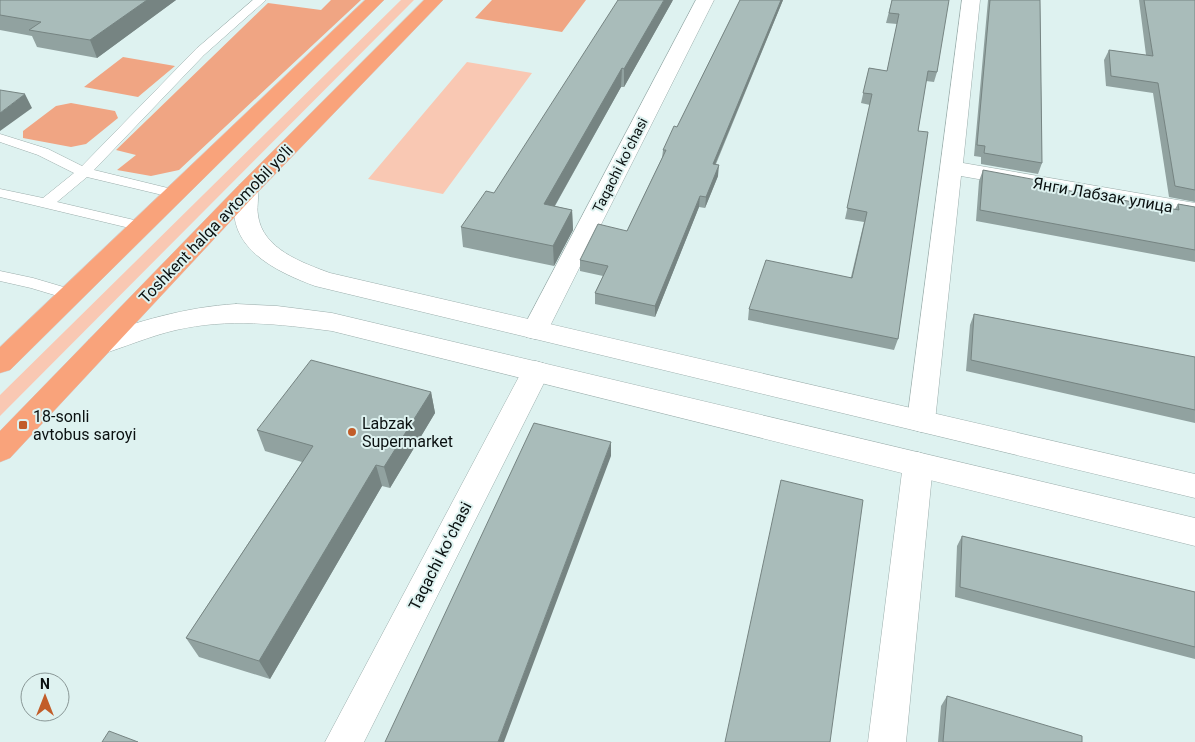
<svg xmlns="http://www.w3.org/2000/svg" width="1195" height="742" font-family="Roboto,sans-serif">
<rect width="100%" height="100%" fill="#def2f0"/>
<!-- green -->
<path fill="#f9c8b3" d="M 401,0 L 414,0 L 0,416 L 0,395 Z
M 467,62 L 532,73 L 443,194 L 368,179 Z"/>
<!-- forest -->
<path fill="#f0a583" d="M 331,0 L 361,0 L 179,170 L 151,176 L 117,170 L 136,155 L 116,150 L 268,3 L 321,10 Z
M 492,0 L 586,0 L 562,32 L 475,18 Z
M 123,57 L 175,66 L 138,97 L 84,87 Z
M 71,103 L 115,111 L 118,118 L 86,144 L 71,147 L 23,138 L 23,131 L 56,106 Z"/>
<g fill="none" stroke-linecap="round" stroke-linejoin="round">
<!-- lane casing -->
<g stroke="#9caeac" stroke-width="1">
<path id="lane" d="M 253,0 L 266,0 L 204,55 L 94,170 L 180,191 L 182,194 L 180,197 L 175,198 L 87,177 L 57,202 L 147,223 L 149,226 L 147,229 L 142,231 L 0,197 L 0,189 L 43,198 L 74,173 L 38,155 L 0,142 L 0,134 L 48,149 L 82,166 L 196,49 Z
M 0,271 L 33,278 L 77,291 L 79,295 L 77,299 L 71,300 L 31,288 L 0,281 Z"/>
</g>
<!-- street casing -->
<g stroke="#9caeac" stroke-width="1">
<path id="street" d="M 696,0 L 714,0 L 548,330 L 544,337 L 535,339 L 526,337 L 522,330 Z
M 962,0 L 980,0 L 963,163 L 1195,203 L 1195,217 L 961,176 L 935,421 L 931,429 L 921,432 L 911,429 L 907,421 Z
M 536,361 L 546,364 L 550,371 L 364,742 L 325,742 L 522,371 L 526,364 Z
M 918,452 L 929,456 L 933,464 L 906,742 L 868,742 L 903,464 L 907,456 Z"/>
</g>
<!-- secondary casing -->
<g stroke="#9caeac" stroke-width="1">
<path id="secondary" d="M 247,183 L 255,185 C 261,194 256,205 258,215 C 262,249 303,263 330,273 L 1195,474 L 1195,498 L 315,286 C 280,273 233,252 234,208 C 234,200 235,192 239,185 Z
M 236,304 L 277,306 L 332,313 L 1195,518 L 1195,546 L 332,331 C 279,324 228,318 176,330 C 150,336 125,347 99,355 L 90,352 L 86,345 L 90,338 C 137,322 185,307 236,304 Z"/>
</g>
<!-- highway casing -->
<g stroke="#cecfcf" stroke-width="1">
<path id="highway" d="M 365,0 L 384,0 L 10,370 L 0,373 L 0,347 Z
M 424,0 L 443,0 L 255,195 L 10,458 L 0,462 L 0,431 L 239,185 Z"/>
</g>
<!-- lane -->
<use href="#lane" fill="#fff" fill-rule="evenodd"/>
<!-- street -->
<use href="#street" fill="#fff" fill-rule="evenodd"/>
<!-- secondary -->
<use href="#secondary" fill="#fff" fill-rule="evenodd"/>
<!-- highway -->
<use href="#highway" fill="#f9a37b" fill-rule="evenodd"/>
</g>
<!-- wall -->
<path fill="#91a2a0" d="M 0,0 L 176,0 L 97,58 L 37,47 L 32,36 L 0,30 Z
M 673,0 L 624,87 L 621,87 L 555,206 L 572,210 L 573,230 L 554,266 L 463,247 L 461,227 L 494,193 Z
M 740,0 L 783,0 L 716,164 L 718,176 L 705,208 L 699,207 L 655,317 L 595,304 L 595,293 L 603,276 L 580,271 L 580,260 L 627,231 L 662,158 L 663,150 L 677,127 Z
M 892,0 L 937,72 L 934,82 L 926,81 L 918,131 L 898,339 L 894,350 L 748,320 L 749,309 L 851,277 L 864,222 L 845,219 L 870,105 L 861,103 L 869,68 L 887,71 L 897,24 L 886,23 Z
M 988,0 L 1040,0 L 1042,163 L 1038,174 L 981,164 L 981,157 L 974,156 Z
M 1139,0 L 1195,0 L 1195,202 L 1169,197 L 1153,93 L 1106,86 L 1104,60 L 1109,50 L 1146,55 Z
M 983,170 L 1042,186 L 1175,209 L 1178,204 L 1195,207 L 1195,262 L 976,221 L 979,181 Z
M 974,314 L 1195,357 L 1195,423 L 966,371 L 970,325 Z
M 431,392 L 435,413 L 390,488 L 382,486 L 270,679 L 199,657 L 186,638 L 302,462 L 265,451 L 257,430 Z
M 962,536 L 1195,592 L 1195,659 L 955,597 L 957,546 Z
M 947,696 L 1082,742 L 938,742 L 941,706 Z"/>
<!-- shaded-wall -->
<path fill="#768482" d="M 147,0 L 176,0 L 97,58 L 90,40 Z
M 664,0 L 673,0 L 624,87 L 624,69 Z
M 781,0 L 783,0 L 711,174 L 713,164 Z
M 622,68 L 621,87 L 545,223 L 544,204 Z
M 25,94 L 32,108 L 0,131 L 0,113 Z
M 719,165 L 718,176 L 705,208 L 706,197 Z
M 700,196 L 699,207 L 655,317 L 655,306 Z
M 572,210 L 573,230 L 554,266 L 553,246 Z
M 431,392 L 435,413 L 390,488 L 384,467 Z
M 611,442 L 611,456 L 504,742 L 498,742 Z
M 376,465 L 382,486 L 270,679 L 259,661 Z"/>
<!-- building -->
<path fill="#a9bcba" stroke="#768482" d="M 0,0 L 147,0 L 90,40 L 29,30 L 41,22 L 0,15 Z
M 618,0 L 664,0 L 624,69 L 622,68 L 544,204 L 572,210 L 553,246 L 461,227 L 486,191 L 494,193 Z
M 740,0 L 781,0 L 713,164 L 719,165 L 706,197 L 700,196 L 655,306 L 595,293 L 608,266 L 580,260 L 598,224 L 627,231 L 666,150 L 663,150 L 674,126 L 677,127 Z
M 892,0 L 949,0 L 937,72 L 928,71 L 918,131 L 928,132 L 898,339 L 749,309 L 766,260 L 852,278 L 867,212 L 847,208 L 872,94 L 863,93 L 869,68 L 887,71 L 899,14 L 889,13 Z
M 990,0 L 1040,0 L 1042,163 L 984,153 L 985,146 L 977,145 Z
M 1144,0 L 1195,0 L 1195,190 L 1175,186 L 1158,83 L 1111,76 L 1109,50 L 1153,56 Z
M 0,90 L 25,94 L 0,113 Z
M 983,170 L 1042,181 L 1042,186 L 1179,210 L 1178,204 L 1195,207 L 1195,250 L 980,210 Z
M 974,314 L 1195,357 L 1195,410 L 971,360 Z
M 311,360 L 431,392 L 384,467 L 376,465 L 259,661 L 186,638 L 313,446 L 257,430 Z
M 534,423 L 611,442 L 498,742 L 385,742 Z
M 781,480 L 863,500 L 830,742 L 725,742 Z
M 962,536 L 1195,592 L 1195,647 L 960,587 Z
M 947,696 L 1082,736 L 1082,742 L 943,742 Z
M 109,731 L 138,742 L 102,742 Z"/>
<!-- markers -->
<g fill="#c25d29" stroke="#def2f0" stroke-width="2">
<rect x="18" y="420" width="10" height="10" rx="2.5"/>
<circle cx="352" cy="432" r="5"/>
</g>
<g text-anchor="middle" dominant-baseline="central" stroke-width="4" stroke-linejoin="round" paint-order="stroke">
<!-- far-street labels -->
<g font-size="14" fill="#0b1111" stroke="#def2f0">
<text transform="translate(620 165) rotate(-63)">Taqachi koʻchasi</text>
</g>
<!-- street labels -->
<g font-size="16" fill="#0b1111" stroke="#def2f0">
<text transform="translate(1103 195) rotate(10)">Янги Лабзак улица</text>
<text transform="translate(216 224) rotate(-46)">Toshkent halqa avtomobil yo'li</text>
<text transform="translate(440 556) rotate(-63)">Taqachi koʻchasi</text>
</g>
<!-- poi labels -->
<g font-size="16" fill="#0b1111" stroke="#def2f0" text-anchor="start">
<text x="33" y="416">18-sonli<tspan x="33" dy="18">avtobus saroyi</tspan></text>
<text x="362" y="423">Labzak<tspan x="362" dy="18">Supermarket</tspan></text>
</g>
</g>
<!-- north arrow -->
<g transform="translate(45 697)"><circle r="24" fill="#def2f0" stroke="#8a9897"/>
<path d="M0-4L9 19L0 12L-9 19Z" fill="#c25d29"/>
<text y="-8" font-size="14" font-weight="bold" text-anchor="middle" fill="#0b1111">N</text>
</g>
</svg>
